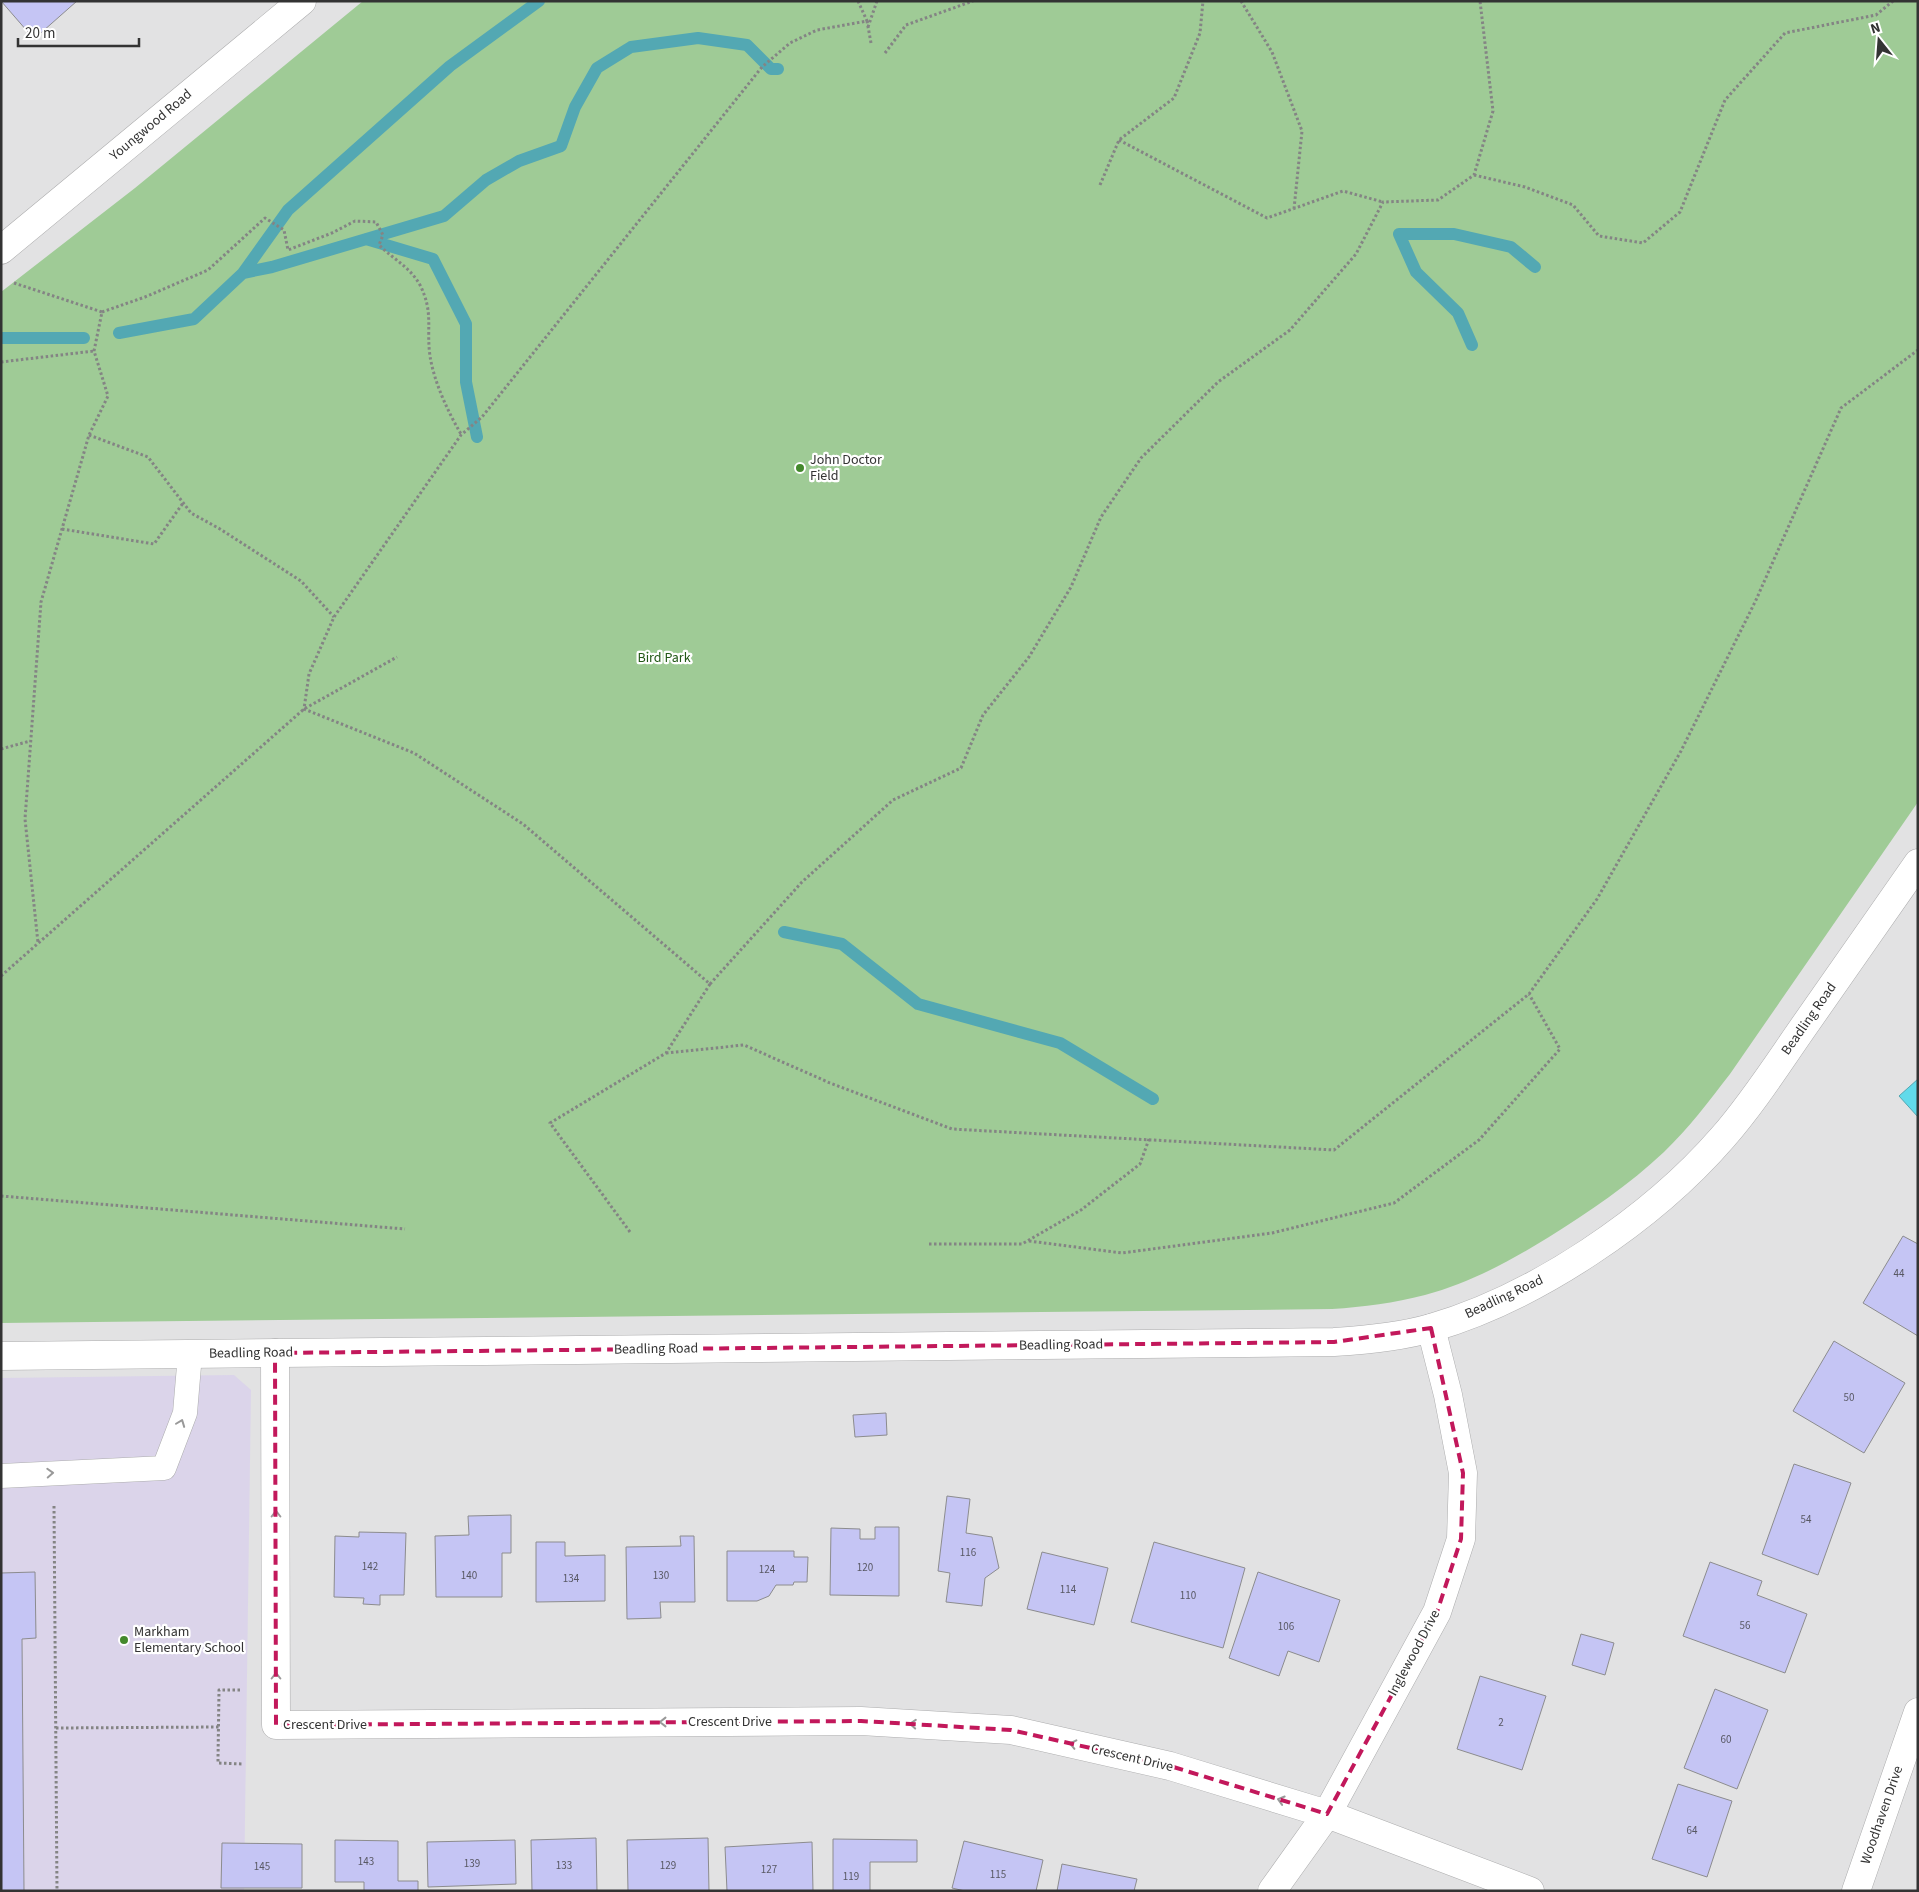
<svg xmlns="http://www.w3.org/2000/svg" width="1919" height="1892" font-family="'Source Sans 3',sans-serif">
<rect width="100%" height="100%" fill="#e2e2e3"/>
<!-- education -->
<path fill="#dbd4ea" d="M 234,1375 L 251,1390 L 244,1891 L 1,1891 L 1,1378 Z"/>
<!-- green -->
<path fill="#9fcb96" d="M 363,1 L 1918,1 L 1918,802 L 1730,1074 C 1709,1101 1689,1128 1664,1152 C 1629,1185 1589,1212 1549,1237 C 1510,1261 1470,1283 1425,1295 C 1394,1303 1364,1307 1332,1309 L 1,1323 L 1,292 L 135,188 Z"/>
<!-- water -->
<path fill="#61daea" stroke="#53a8b3" d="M 1918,1079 L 1918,1117 L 1899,1096 Z"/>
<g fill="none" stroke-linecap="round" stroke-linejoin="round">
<!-- stream -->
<path stroke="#53a8b3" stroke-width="12" d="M 366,239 L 433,259 L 466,324 L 466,382 L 477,437
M 243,273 L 272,267 L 444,216 L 486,180 L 519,161 L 561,146 L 575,107 L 597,68 L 631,47 L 698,38 L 747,45 L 771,69 L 778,69
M 119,333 L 194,319 L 243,273 L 288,210 L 450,66 L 539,1
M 1,338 L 84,338
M 1472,345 L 1458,313 L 1416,272 L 1399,234 L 1454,234 L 1511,247 L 1535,267
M 784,932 L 842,944 L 918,1004 L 1060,1043 L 1153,1099"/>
</g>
<!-- building -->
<path fill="#c5c5f4" stroke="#8c8c8e" d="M 1,1 L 77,1 L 34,39 Z
M 1903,1236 L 1918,1244 L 1918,1336 L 1863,1303 Z
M 1834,1341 L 1905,1383 L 1864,1453 L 1793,1411 Z
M 886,1413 L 887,1435 L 855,1437 L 853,1415 Z
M 1794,1464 L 1851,1483 L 1818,1575 L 1762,1554 Z
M 947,1496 L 970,1499 L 966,1533 L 992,1537 L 999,1568 L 985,1578 L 982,1606 L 946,1602 L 950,1573 L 938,1571 Z
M 511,1515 L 511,1553 L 502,1553 L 502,1597 L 436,1597 L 435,1536 L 469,1535 L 468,1516 Z
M 875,1527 L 899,1527 L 899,1596 L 830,1595 L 831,1528 L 860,1529 L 860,1539 L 875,1539 Z
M 359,1532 L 406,1533 L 404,1595 L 380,1595 L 380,1605 L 363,1604 L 364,1598 L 334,1597 L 335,1536 L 359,1537 Z
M 680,1536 L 694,1536 L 695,1602 L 660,1602 L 661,1618 L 627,1619 L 626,1547 L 681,1546 Z
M 536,1542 L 565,1542 L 565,1556 L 605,1555 L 605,1601 L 536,1602 Z
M 1154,1542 L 1245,1568 L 1223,1648 L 1131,1622 Z
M 727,1551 L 794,1551 L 794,1557 L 808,1557 L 807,1582 L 794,1582 L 793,1585 L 776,1585 L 769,1596 L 757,1601 L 727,1601 Z
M 1042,1552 L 1108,1568 L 1094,1625 L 1027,1609 Z
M 1710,1562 L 1762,1581 L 1757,1595 L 1807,1614 L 1785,1673 L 1683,1636 Z
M 35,1572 L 36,1638 L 22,1639 L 24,1891 L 1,1891 L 1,1573 Z
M 1258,1572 L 1340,1600 L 1319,1662 L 1288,1651 L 1279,1676 L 1229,1658 Z
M 1581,1634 L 1614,1643 L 1605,1675 L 1572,1665 Z
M 1480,1676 L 1546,1696 L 1522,1770 L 1457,1749 Z
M 1715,1689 L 1768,1710 L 1737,1789 L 1684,1768 Z
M 1678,1784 L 1732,1801 L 1707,1877 L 1652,1859 Z
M 596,1838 L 597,1891 L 532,1891 L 531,1840 Z
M 708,1838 L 709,1891 L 628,1891 L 627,1840 Z
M 833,1839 L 917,1840 L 917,1862 L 870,1862 L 870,1891 L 833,1891 Z
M 335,1840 L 398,1841 L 398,1881 L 418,1881 L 418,1891 L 364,1891 L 364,1882 L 335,1882 Z
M 515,1840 L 516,1884 L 428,1887 L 427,1842 Z
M 964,1841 L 1043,1860 L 1036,1891 L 965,1891 L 952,1888 Z
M 812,1842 L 813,1891 L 727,1891 L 725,1847 Z
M 222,1843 L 302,1844 L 302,1888 L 221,1888 Z
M 1062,1864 L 1137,1879 L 1134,1891 L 1057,1891 Z"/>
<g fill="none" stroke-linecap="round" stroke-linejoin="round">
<!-- lane casing -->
<g stroke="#acacad" stroke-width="25">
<path id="lane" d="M 1,1476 L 164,1468 L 185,1413 L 190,1354"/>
</g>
<!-- street casing -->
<g stroke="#acacad" stroke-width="29">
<path id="street" d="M 1,250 L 302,1
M 275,1353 L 276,1725 L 861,1721 L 1011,1730 L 1170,1766 L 1327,1814 L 1530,1891
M 1272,1891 L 1327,1814 L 1437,1612 L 1461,1539 L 1463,1473 L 1448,1395 L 1431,1328
M 1856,1891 L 1918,1712"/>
</g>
<!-- secondary casing -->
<g stroke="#acacad" stroke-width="29">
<path id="secondary" d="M 1,1356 L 1334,1342 C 1367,1340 1400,1337 1431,1328 C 1535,1298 1652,1219 1723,1137 C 1752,1104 1777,1065 1802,1029 C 1841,974 1879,918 1918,863"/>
</g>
<!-- path -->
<path stroke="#848484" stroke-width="3" stroke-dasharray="2.5 2.5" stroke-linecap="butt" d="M 858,1 L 867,21
M 1241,1 L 1272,52 L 1302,131 L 1294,209
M 868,27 L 877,1
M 885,53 L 906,25 L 973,1
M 1119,140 L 1267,218 L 1343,191 L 1383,202
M 1474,175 L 1525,187 L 1573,205 L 1599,236 L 1643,243 L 1680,212 L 1725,100 L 1785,33 L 1876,15 L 1893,1
M 1100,185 L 1119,140 L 1174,98 L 1200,33 L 1203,1
M 14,283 L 102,312 L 94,351 L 108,396 L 89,435 L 41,602 L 25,819 L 38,943
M 102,312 L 145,297 L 208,270 L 265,218 L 284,230 L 288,250 L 332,233 L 355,221 L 376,222 L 383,235 L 379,245 C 393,259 410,267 420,285 C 434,313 426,328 430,356 C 434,382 448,412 461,434
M 1,362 L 94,351
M 89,435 L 148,457 L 191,513 L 220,529 L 301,581 L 334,617
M 62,529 L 154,544 L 183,503
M 1,749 L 30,741
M 1,976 L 304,709 L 397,657
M 710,984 L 802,882 L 893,800 L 961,768 L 983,715 L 1029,657 L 1071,587 L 1101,517 L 1141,458 L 1218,382 L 1290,330 L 1356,254 L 1383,202 L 1438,200 L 1474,175 L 1493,111 L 1480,1
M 666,1053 L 744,1045 L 830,1083 L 952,1129 L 1334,1150 L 1529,994 L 1597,899 L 1681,751 L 1756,600 L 1841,408 L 1918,350
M 1,1196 L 405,1229
M 630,1232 L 550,1123 L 666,1053 L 710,984 L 523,824 L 414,753 L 304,709 L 309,674 L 334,617 L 461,435 L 482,417 L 762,67 L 790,43 L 817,30 L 867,21 L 871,43
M 1029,1241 L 1122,1253 L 1272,1233 L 1394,1203 L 1479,1140 L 1560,1049 L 1529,994
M 929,1244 L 1022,1244 L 1081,1210 L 1140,1164 L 1149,1139
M 54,1506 L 57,1891
M 240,1690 L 219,1690 L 218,1759 L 218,1763 L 243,1764
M 56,1728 L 219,1727"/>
<!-- lane -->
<use href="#lane" stroke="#fff" stroke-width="24"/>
<!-- street -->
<use href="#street" stroke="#fff" stroke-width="28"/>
<!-- secondary -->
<use href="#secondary" stroke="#fff" stroke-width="28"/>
</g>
<!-- one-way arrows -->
<defs><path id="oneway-chevron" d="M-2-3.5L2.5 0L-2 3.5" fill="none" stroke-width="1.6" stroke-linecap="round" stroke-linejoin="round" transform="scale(1.25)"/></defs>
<g stroke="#999">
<use href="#oneway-chevron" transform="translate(181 1423) rotate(-69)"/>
<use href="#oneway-chevron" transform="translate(50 1473) rotate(-3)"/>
<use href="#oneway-chevron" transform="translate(276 1514) rotate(-90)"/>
<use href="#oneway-chevron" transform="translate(276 1676) rotate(-90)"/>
<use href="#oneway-chevron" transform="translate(663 1722) rotate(180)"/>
<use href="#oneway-chevron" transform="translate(913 1724) rotate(-176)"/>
<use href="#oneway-chevron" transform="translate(1073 1744) rotate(-167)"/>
<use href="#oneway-chevron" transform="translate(1281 1800) rotate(-163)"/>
</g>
<!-- marked area -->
<path fill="none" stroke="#c2185b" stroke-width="4" stroke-dasharray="10 6" stroke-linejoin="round" d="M 1431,1328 L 1463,1473 L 1461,1539 L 1437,1612 L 1327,1814 L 1170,1766 L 1011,1730 L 861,1721 L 276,1725 L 275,1353 L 1334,1342 Z"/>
<!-- markers -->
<g fill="#44892d" stroke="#fff" stroke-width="2">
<circle cx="800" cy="468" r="5"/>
<circle cx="124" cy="1640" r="5"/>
</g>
<g text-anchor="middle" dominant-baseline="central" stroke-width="4.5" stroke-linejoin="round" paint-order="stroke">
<!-- number labels -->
<g font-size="11" fill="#585863">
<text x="1899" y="1273">44</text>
<text x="1849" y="1397">50</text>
<text x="1806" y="1519">54</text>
<text x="968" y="1552">116</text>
<text x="370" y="1566">142</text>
<text x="865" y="1567">120</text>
<text x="767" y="1569">124</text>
<text x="469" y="1575">140</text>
<text x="661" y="1575">130</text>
<text x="571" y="1578">134</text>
<text x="1068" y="1589">114</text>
<text x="1188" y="1595">110</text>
<text x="1745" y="1625">56</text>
<text x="1286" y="1626">106</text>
<text x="1501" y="1722">2</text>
<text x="1726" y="1739">60</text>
<text x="1692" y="1830">64</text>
<text x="366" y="1861">143</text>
<text x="472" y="1863">139</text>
<text x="564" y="1865">133</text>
<text x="668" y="1865">129</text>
<text x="262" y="1866">145</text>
<text x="769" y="1869">127</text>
<text x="998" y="1874">115</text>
<text x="851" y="1876">119</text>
</g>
<!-- street labels -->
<g font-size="14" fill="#333" stroke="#fff">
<text transform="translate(151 125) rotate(-40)">Youngwood Road</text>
<text transform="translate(1809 1019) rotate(-55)">Beadling Road</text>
<text transform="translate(1504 1297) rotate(-25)">Beadling Road</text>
<text transform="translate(1061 1345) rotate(-1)">Beadling Road</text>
<text transform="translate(656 1349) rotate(-1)">Beadling Road</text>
<text transform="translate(251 1353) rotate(-1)">Beadling Road</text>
<text transform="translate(1414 1653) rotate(-62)">Inglewood Drive</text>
<text x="730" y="1722">Crescent Drive</text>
<text x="325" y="1725">Crescent Drive</text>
<text transform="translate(1132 1758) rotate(13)">Crescent Drive</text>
<text transform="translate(1882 1815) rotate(-71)">Woodhaven Drive</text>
</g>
<!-- poi labels -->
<g font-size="14" fill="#333" stroke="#fff" text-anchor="start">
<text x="810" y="460">John Doctor<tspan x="810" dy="16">Field</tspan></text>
<text x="134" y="1632">Markham<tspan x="134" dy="16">Elementary School</tspan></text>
</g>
<!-- park labels -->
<g font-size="14" fill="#225816" stroke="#fff">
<text x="664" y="658">Bird Park</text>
</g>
</g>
<!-- border -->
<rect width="1919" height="1892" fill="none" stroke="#333333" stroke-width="5"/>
<!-- north arrow -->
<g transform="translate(1879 40) rotate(343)" stroke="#ffffff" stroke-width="4" paint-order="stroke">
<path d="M0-4L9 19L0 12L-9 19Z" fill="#333333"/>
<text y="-8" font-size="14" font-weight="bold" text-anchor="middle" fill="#333333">N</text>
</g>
<!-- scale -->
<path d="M18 38v8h121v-8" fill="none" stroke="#333333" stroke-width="2.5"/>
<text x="25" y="38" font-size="15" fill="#333333" stroke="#ffffff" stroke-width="4" paint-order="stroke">20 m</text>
</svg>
